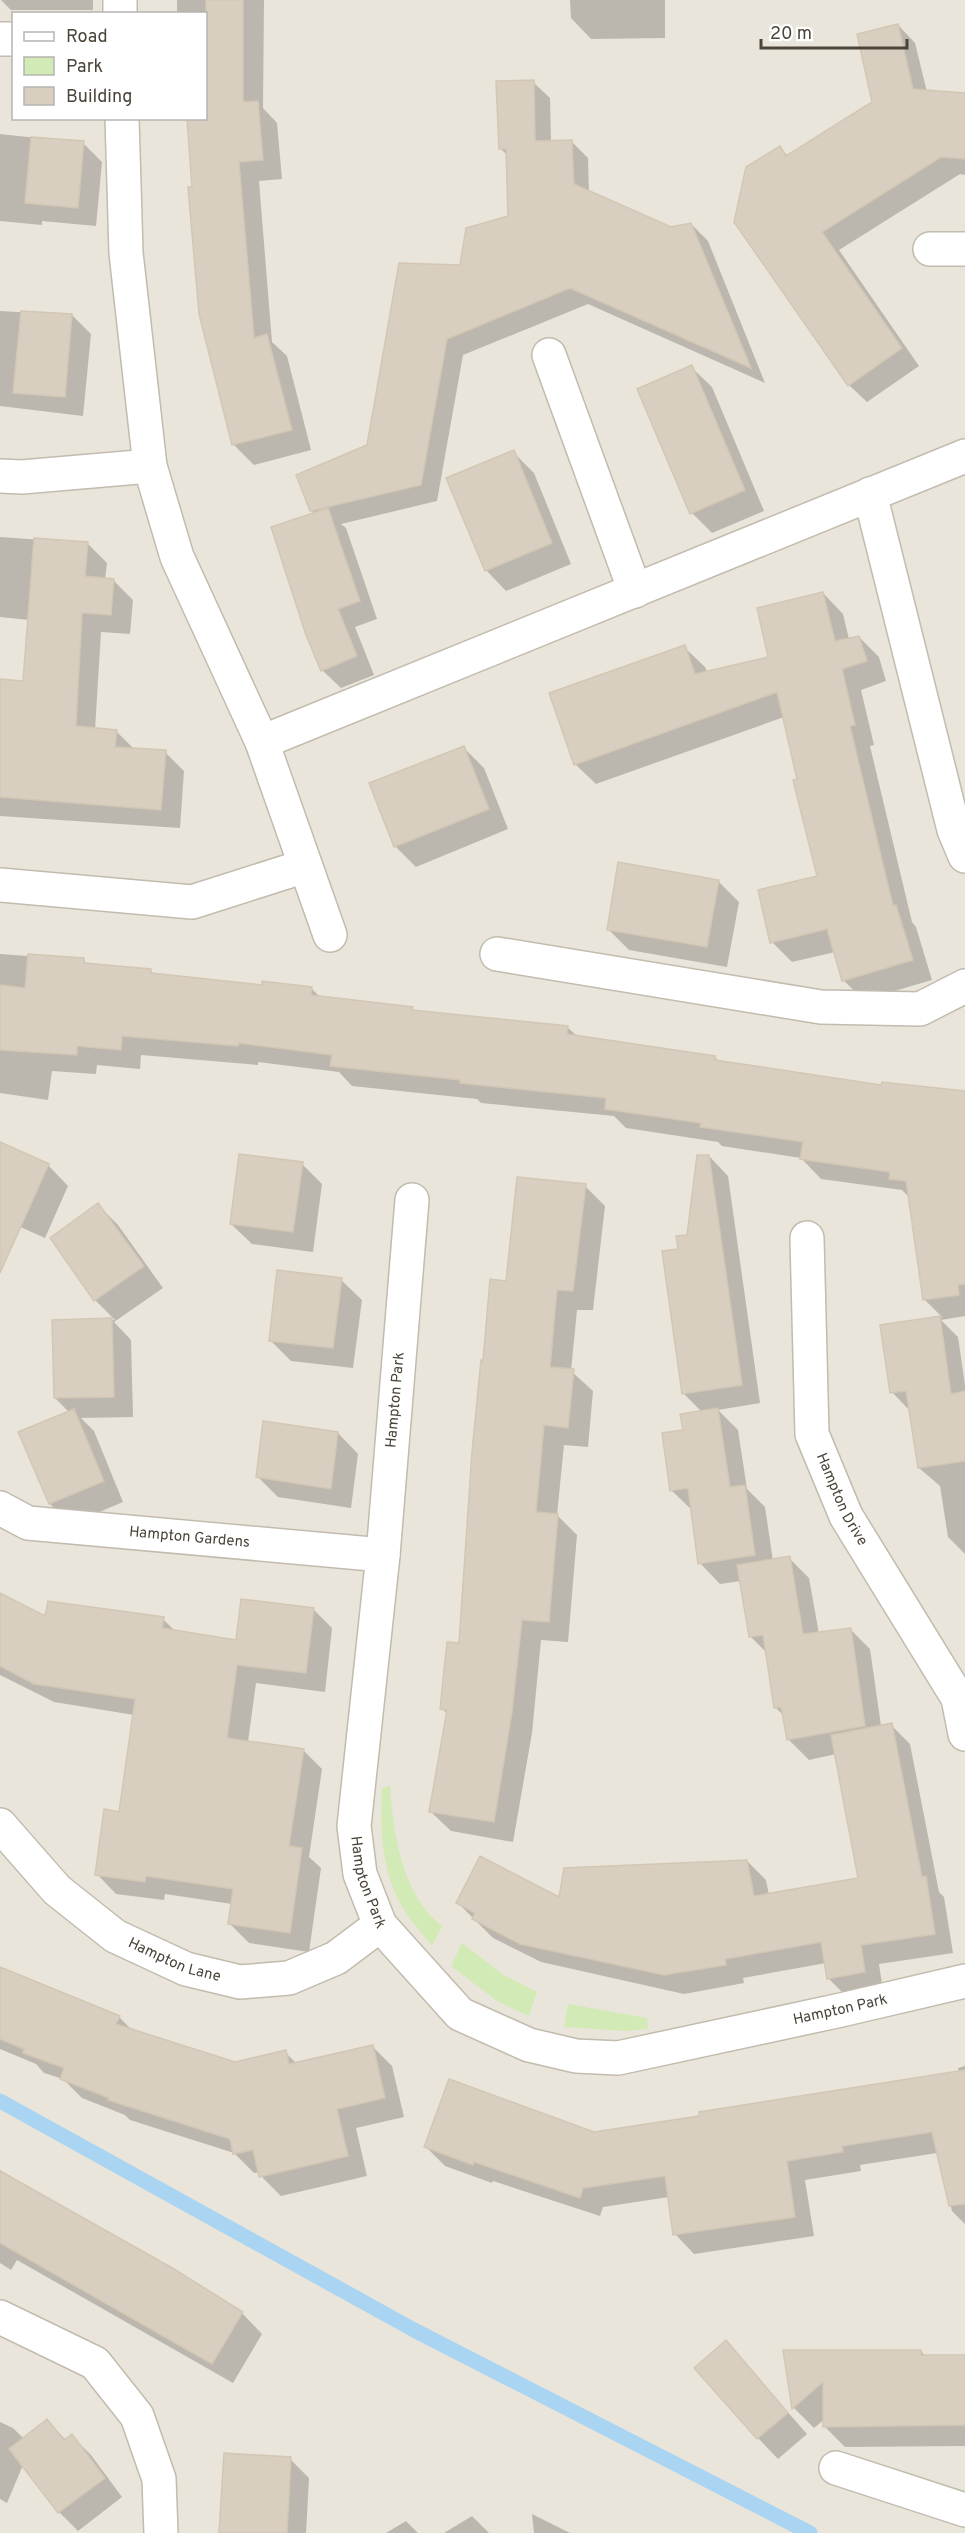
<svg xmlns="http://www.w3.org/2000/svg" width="965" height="2533" font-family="Overpass,sans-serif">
<rect width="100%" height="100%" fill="#f6f3ec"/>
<!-- residential -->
<path fill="#eae5da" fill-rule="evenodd" d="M 0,0 L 965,0 L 965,2533 L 0,2533 ZM 14,14 L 206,14 L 206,118 L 14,118 Z"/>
<!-- green -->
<path fill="#d2eab5" d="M 390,1785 C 393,1833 402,1895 442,1926 L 432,1946 C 422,1933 409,1919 401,1905 C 381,1868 380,1830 382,1789 Z
M 462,1943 L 504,1975 L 537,1992 L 529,2016 L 497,2001 L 451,1966 Z
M 568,2004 L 647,2018 L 648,2029 L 625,2031 L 564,2027 Z"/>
<!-- shadow -->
<path fill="#0003" d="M 1,0 L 93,0 L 93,10 L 11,10 Z
M 177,0 L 264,0 L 263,108 L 277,123 L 282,179 L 259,181 L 272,342 L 287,356 L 311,450 L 254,465 L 234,445 L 194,188 L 206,118 L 206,14 L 177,14 Z
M 570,0 L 665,0 L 665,38 L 591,39 L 571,18 Z
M 898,25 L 915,43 L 927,92 L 965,94 L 965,175 L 960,174 L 839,250 L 919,366 L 867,402 L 849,385 L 780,148 L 788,156 L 874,103 Z
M 533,82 L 550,98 L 551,142 L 572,142 L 588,158 L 589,193 L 671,229 L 691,224 L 708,241 L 765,383 L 588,304 L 463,355 L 437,501 L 341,524 L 346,528 L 377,619 L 355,627 L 374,675 L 341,688 L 322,670 L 315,514 L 311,510 L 368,446 L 461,266 L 509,217 L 508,156 L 500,148 Z
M 0,134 L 83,143 L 102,162 L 96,226 L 42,221 L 42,225 L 0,221 Z
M 0,311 L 72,315 L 91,334 L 83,416 L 0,406 Z
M 691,367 L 712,387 L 764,511 L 712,533 L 692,513 Z
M 513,452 L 534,473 L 571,564 L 506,591 L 486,570 Z
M 0,537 L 87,543 L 107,563 L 105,580 L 113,580 L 133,600 L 130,634 L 101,632 L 95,730 L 116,731 L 134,749 L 165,752 L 184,771 L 180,828 L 0,816 L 0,681 L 24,683 L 29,620 L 0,617 Z
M 823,593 L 843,614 L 849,639 L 859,637 L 879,657 L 886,681 L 861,690 L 874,745 L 870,746 L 912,922 L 916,927 L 932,980 L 864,1000 L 843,980 L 835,952 L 792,962 L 772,942 L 818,877 L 784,717 L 596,784 L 575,764 L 684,647 L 705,667 L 707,672 L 770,658 Z
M 463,747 L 484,768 L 508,829 L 416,867 L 395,846 Z
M 718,881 L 739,902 L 727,967 L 629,950 L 608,929 Z
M 0,954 L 83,960 L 89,965 L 151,971 L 154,974 L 263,987 L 264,983 L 312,989 L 321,998 L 412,1008 L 415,1012 L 567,1027 L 577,1036 L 715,1057 L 719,1062 L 883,1087 L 965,1093 L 965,1316 L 941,1320 L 958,1337 L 965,1385 L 965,1554 L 948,1537 L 940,1486 L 919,1468 L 911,1412 L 892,1392 L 882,1326 L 942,1317 L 924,1299 L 909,1197 L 902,1190 L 821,1179 L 801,1158 L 722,1146 L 718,1142 L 626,1128 L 614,1116 L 481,1103 L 477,1099 L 352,1086 L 339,1072 L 258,1062 L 258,1065 L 141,1055 L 140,1069 L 97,1065 L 96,1074 L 52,1071 L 48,1100 L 0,1093 Z
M 0,1144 L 48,1165 L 68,1186 L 45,1238 L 0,1218 Z
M 709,1156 L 728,1176 L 760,1403 L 718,1410 L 738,1430 L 747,1489 L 765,1507 L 773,1561 L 789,1558 L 809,1578 L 819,1634 L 850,1629 L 870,1649 L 881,1726 L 891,1725 L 910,1744 L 939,1892 L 944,1897 L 953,1953 L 879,1964 L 883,1991 L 847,1997 L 828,1978 L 826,1963 L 743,1978 L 744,1983 L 684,1994 L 541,1962 L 493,1938 L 458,1903 L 560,1899 L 747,1861 L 766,1880 L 769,1895 L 859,1879 L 836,1754 L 809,1760 L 789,1740 L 784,1716 L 775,1707 L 767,1653 L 750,1636 L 741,1581 L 720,1584 L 700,1563 L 693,1511 L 671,1490 L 685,1431 L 702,1412 L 683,1393 L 680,1250 L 689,1236 Z
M 302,1164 L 322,1184 L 313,1252 L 252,1244 L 231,1224 Z
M 585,1186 L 605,1206 L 593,1310 L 577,1310 L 571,1371 L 593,1391 L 588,1447 L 564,1445 L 557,1515 L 577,1535 L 568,1642 L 541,1640 L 532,1733 L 513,1842 L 451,1831 L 430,1811 L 448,1714 L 442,1709 L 460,1645 L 485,1362 L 507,1282 Z
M 98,1205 L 118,1225 L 163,1288 L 114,1322 L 131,1340 L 133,1417 L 81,1418 L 94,1431 L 123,1502 L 71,1524 L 50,1504 L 20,1433 L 69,1412 L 55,1398 L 53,1321 L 115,1320 L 95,1300 L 52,1238 Z
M 341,1280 L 362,1300 L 353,1368 L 291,1361 L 270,1340 Z
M 338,1433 L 358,1454 L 351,1508 L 278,1497 L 258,1477 Z
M 0,1594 L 47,1618 L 163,1619 L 176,1632 L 237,1642 L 313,1609 L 332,1628 L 325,1692 L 256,1683 L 248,1742 L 303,1750 L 322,1769 L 309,1857 L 321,1868 L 309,1952 L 249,1943 L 230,1924 L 232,1904 L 165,1894 L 164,1900 L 116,1894 L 97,1874 L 120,1813 L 134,1715 L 54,1702 L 0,1675 Z
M 0,1968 L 119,2017 L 133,2031 L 234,2064 L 285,2052 L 297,2064 L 372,2046 L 392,2066 L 404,2117 L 356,2128 L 367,2176 L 281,2196 L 261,2176 L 260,2172 L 254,2173 L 234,2153 L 130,2120 L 125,2115 L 82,2098 L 63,2079 L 44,2073 L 36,2064 L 0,2049 Z
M 965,2066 L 965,2224 L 952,2211 L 937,2153 L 860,2165 L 861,2171 L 805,2180 L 814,2236 L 694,2254 L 675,2234 L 669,2197 L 603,2207 L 600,2216 L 493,2181 L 492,2183 L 445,2166 L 426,2147 L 594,2133 L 959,2073 L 958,2068 Z
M 0,2170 L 242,2313 L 262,2334 L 233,2383 L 17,2260 L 11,2270 L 0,2263 Z
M 726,2342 L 807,2434 L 778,2459 L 758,2438 Z
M 921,2351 L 926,2357 L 965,2356 L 965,2446 L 845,2447 L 825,2427 L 825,2419 L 814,2428 L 794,2408 L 785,2352 Z
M 47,2421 L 66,2440 L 72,2436 L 91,2455 L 122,2497 L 78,2531 L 59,2512 L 23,2465 L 7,2503 L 0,2499 L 0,2422 L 13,2428 L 24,2439 Z
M 290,2459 L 309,2478 L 306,2533 L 221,2533 Z
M 532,2514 L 570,2533 L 534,2533 Z
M 472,2516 L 489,2533 L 444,2533 Z
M 406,2521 L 418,2533 L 386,2533 Z"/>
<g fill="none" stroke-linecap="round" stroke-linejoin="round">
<!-- stream -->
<path stroke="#a9d4f2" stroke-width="15" d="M 0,2101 L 414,2330 L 810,2533"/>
</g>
<!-- building -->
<path fill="#d8cfc1" stroke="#d3c7b4" stroke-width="1.5" d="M 206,0 L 243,0 L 243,102 L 258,101 L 263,160 L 239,162 L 254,338 L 267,334 L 292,430 L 232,445 L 199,314 L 188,187 L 192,187 L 187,118 L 206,118 Z
M 898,24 L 913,89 L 965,93 L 965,159 L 941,157 L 822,232 L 902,348 L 848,386 L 734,222 L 746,167 L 780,146 L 786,156 L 872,102 L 857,34 Z
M 534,80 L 535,141 L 572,140 L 574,184 L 671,227 L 691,223 L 751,368 L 570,288 L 447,339 L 421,485 L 310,511 L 296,475 L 367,445 L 399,263 L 460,265 L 466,228 L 508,216 L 506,149 L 499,149 L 496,81 Z
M 31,137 L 84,141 L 78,208 L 25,203 Z
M 21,311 L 72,314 L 65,397 L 13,393 Z
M 692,365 L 745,490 L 690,514 L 637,389 Z
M 514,450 L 552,543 L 485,571 L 446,478 Z
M 328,508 L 360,601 L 338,609 L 357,656 L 321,671 L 306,635 L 271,527 Z
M 34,538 L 88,542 L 85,576 L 114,579 L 111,615 L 82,613 L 76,726 L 117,730 L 115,747 L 166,750 L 161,810 L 0,797 L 0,679 L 23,681 Z
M 823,592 L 835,641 L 859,636 L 867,661 L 842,669 L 855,725 L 850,726 L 893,906 L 896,905 L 913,960 L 842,981 L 827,929 L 770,943 L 758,890 L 817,876 L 793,780 L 797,779 L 777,692 L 574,765 L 549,693 L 685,645 L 695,674 L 768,657 L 757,608 Z
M 464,746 L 489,809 L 394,847 L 369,783 Z
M 618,862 L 719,880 L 707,947 L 607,930 Z
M 28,954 L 84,958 L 84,963 L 151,969 L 151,973 L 262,985 L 262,981 L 312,987 L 311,995 L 413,1007 L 412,1010 L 568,1026 L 567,1034 L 715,1056 L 715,1060 L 881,1085 L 882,1082 L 965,1091 L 965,1284 L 958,1285 L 959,1295 L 923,1300 L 906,1181 L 889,1179 L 890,1172 L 800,1159 L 803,1142 L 700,1127 L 701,1123 L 605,1109 L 606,1098 L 460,1083 L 460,1080 L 330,1066 L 332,1055 L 239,1043 L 238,1046 L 122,1036 L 121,1050 L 77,1046 L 77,1055 L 0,1050 L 0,985 L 25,988 Z
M 0,1142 L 49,1164 L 0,1273 Z
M 239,1154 L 303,1162 L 293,1232 L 230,1224 Z
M 697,1155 L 709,1155 L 742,1385 L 682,1394 L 662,1251 L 678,1249 L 676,1236 L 687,1235 Z
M 517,1177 L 586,1184 L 573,1291 L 557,1290 L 550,1367 L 574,1369 L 568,1428 L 544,1425 L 536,1512 L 558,1514 L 549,1622 L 522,1620 L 512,1712 L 494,1822 L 429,1812 L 447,1710 L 440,1709 L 447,1642 L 459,1643 L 472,1452 L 481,1360 L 483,1361 L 490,1279 L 506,1281 Z
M 98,1203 L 144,1266 L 94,1301 L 50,1238 Z
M 277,1270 L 342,1278 L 333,1348 L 269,1341 Z
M 940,1316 L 951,1394 L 965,1391 L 965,1461 L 918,1468 L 906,1391 L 890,1393 L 880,1325 Z
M 112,1318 L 114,1397 L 54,1398 L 52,1320 Z
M 718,1408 L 730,1487 L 745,1485 L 755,1555 L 698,1564 L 688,1488 L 670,1491 L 662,1433 L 683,1430 L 680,1414 Z
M 74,1409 L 104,1481 L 49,1504 L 18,1432 Z
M 263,1421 L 338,1432 L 331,1489 L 256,1477 Z
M 790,1556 L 803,1634 L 851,1628 L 865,1726 L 787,1740 L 781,1707 L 774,1708 L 763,1635 L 749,1637 L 737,1565 Z
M 0,1593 L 45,1616 L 48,1601 L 164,1617 L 162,1628 L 236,1640 L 241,1599 L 314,1608 L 306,1673 L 237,1665 L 227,1738 L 304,1749 L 289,1846 L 302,1848 L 290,1933 L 228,1924 L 233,1889 L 146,1876 L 145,1882 L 95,1875 L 104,1809 L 119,1812 L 135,1699 L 34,1684 L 0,1666 Z
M 892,1723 L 922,1877 L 926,1876 L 935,1934 L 861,1945 L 865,1972 L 827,1979 L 821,1942 L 725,1959 L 726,1965 L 664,1975 L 520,1944 L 472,1919 L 475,1913 L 456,1903 L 480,1856 L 559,1897 L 564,1868 L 747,1860 L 754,1896 L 858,1878 L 831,1735 Z
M 0,1967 L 120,2016 L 116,2024 L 235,2062 L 286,2050 L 289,2064 L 373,2045 L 385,2098 L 337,2109 L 348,2156 L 259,2177 L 253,2150 L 233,2154 L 230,2139 L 108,2100 L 109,2098 L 60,2079 L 64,2068 L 23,2053 L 24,2049 L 0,2039 Z
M 965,2070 L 965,2204 L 949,2206 L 932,2132 L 842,2146 L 843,2152 L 787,2161 L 795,2217 L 673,2235 L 665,2176 L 583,2188 L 580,2198 L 474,2162 L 473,2165 L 424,2147 L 449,2079 L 594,2132 L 699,2116 L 699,2112 Z
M 0,2171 L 174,2269 L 243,2312 L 212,2364 L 0,2243 Z
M 726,2340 L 788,2413 L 757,2439 L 694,2368 Z
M 783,2350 L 921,2350 L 921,2355 L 965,2355 L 965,2425 L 823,2427 L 823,2382 L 792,2409 Z
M 47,2419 L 64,2440 L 72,2434 L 105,2478 L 58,2513 L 9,2449 Z
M 224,2453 L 291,2457 L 287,2533 L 219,2533 Z"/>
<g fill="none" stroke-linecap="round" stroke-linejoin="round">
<!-- street casing -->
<g stroke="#c2bbae" stroke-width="36">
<g id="street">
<path d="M 120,0 L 120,14"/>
<path d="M 0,39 L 14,39"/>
<path d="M 122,118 L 126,253 L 150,466 L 177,557 L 262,742 L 330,935"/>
<path d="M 930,249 L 965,249"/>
<path d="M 549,355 L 635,591"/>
<path d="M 0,476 L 22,477 L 150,466"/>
<path d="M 870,494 L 954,830 L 965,856"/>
<path d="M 262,742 L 965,456"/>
<path d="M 0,885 L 192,902 L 305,866"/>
<path d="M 497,954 L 821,1007 L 920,1009 L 965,986"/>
<path id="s1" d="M 412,1200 L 383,1555 L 354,1826 L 360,1874 L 380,1925 L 460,2014 L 529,2045 L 576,2056 L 618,2058 L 841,2010 L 965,1981"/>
<path id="s2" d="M 807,1238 L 812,1434 L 846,1516 L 958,1698 L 965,1734"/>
<path id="s3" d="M 0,1508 L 28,1523 L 383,1555"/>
<path id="s4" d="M 0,1825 L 57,1890 L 115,1936 L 186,1969 L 240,1982 L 289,1978 L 336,1958 L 380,1925"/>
<path d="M 0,2317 L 95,2363 L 137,2416 L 159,2479 L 161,2533"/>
<path d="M 836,2468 L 965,2510"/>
</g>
</g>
<!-- street -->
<use href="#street" stroke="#fff" stroke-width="33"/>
</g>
<g text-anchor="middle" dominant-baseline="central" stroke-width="6" stroke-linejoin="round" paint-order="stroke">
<!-- street labels -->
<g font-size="15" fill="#4b4439" stroke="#fff">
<text transform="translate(396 1400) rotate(-85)">Hampton Park</text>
<text stroke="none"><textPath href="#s2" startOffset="268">Hampton Drive</textPath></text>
<text stroke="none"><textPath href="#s3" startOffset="194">Hampton Gardens</textPath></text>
<text stroke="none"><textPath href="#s1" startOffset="687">Hampton Park</textPath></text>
<text stroke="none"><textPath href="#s4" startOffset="225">Hampton Lane</textPath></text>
<text stroke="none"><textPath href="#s1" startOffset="1245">Hampton Park</textPath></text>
</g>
</g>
<!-- legend -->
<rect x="12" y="12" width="195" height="108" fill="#ffffff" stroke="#b7b4b0" stroke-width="1.5"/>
<rect x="24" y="32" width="30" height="9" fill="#ffffff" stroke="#b7b4b0" stroke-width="1.5"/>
<text x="66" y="42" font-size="18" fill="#4b4439">Road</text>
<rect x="24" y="57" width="30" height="18" fill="#d2eab5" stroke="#b7b4b0" stroke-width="1.5"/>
<text x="66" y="72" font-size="18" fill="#4b4439">Park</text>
<rect x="24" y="87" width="30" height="18" fill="#d8cfc1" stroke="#b7b4b0" stroke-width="1.5"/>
<text x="66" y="102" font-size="18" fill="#4b4439">Building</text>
<!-- scale -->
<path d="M761 39v9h146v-9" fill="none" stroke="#4b4439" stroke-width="3"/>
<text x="770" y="39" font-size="18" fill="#4b4439" stroke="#ffffff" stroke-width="4.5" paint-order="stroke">20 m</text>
</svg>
